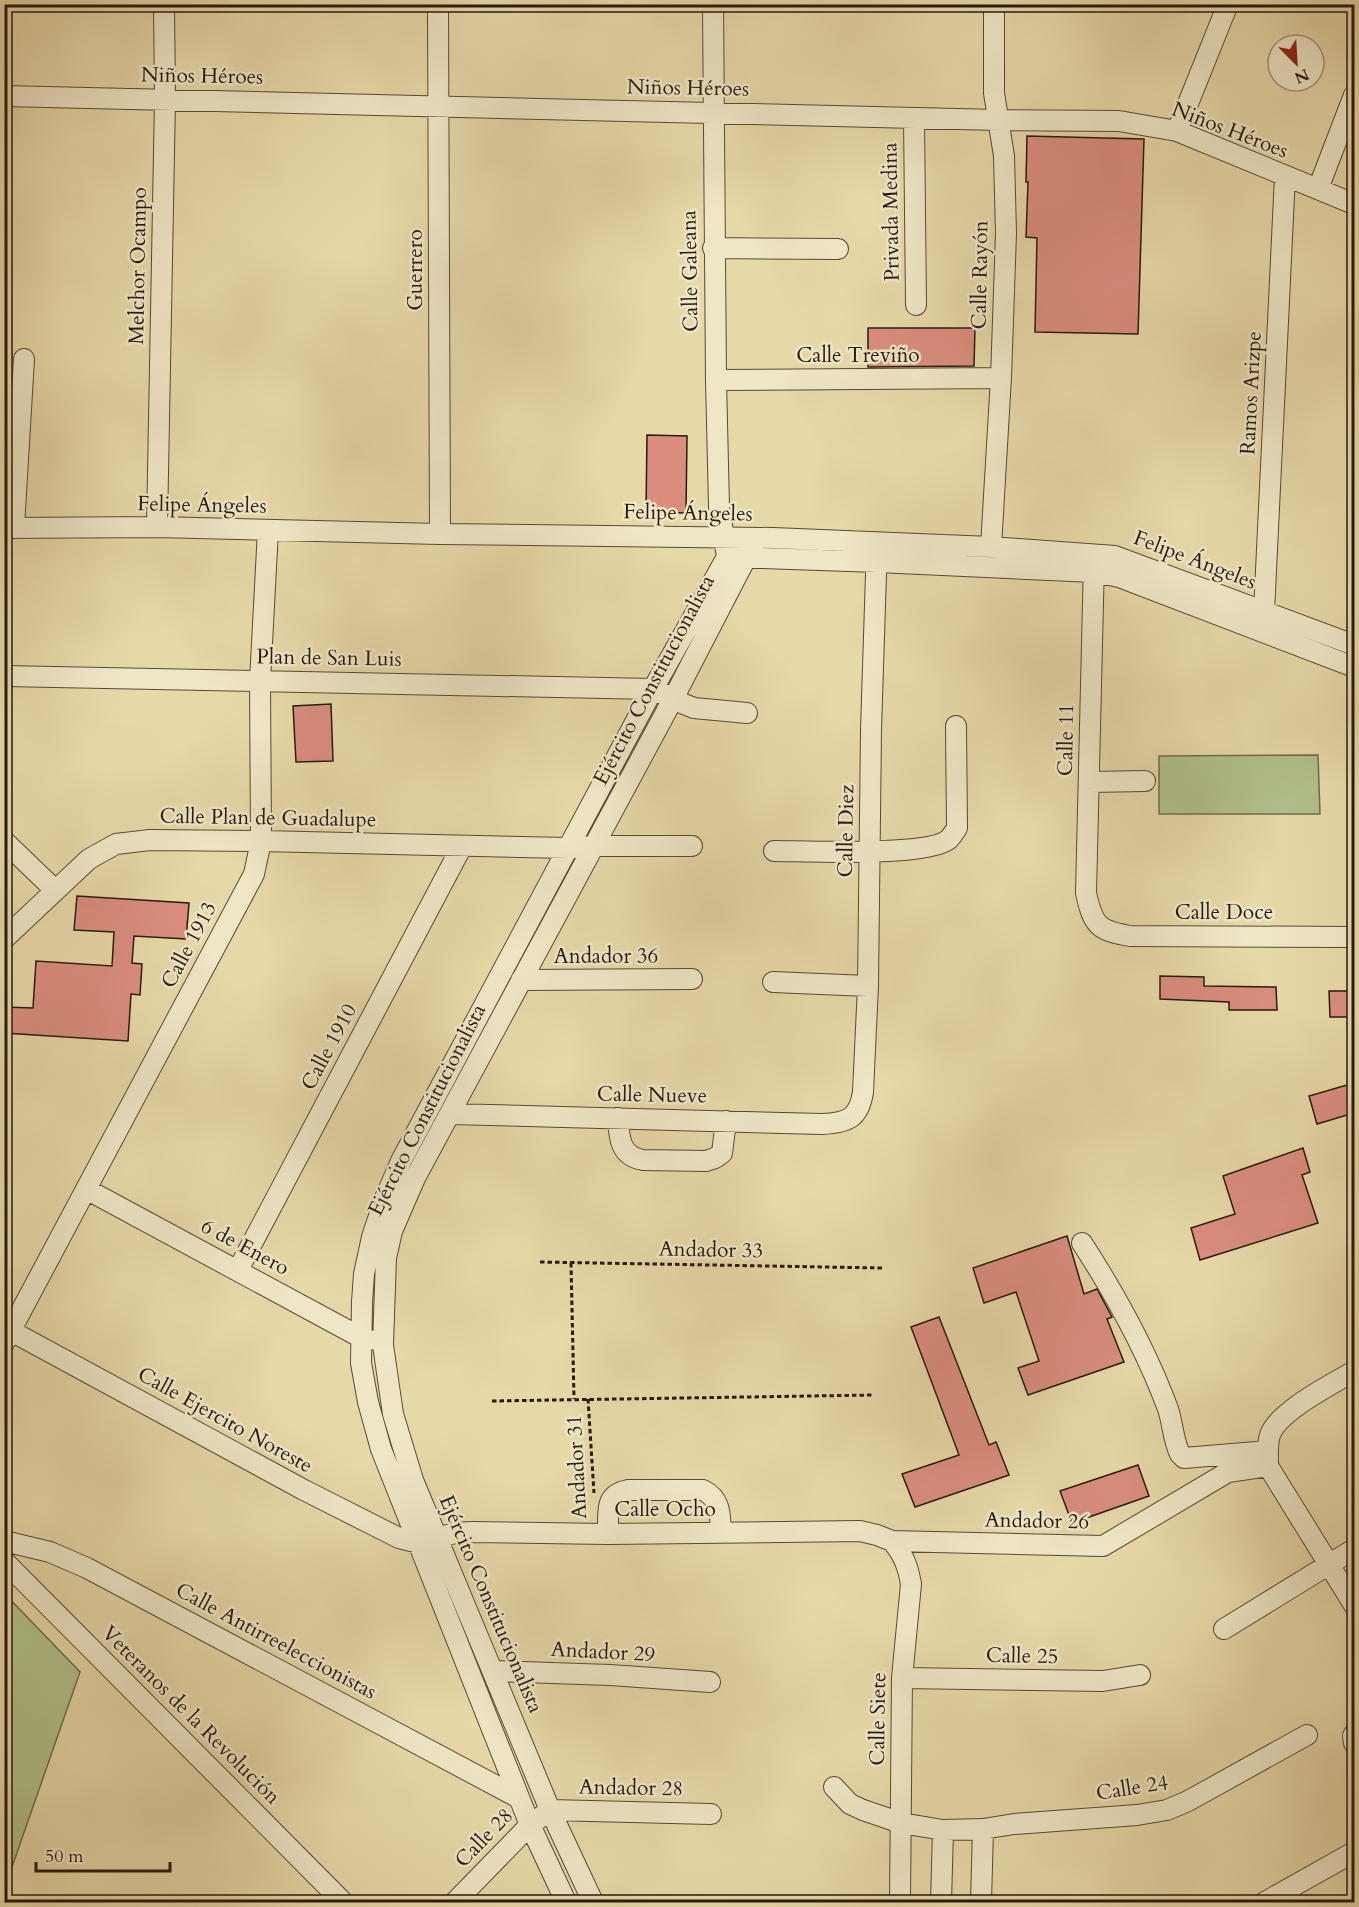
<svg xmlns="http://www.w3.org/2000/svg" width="1359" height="1907" font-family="Cardo,serif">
<rect width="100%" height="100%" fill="#e7d8a8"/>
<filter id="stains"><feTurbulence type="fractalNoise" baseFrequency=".00333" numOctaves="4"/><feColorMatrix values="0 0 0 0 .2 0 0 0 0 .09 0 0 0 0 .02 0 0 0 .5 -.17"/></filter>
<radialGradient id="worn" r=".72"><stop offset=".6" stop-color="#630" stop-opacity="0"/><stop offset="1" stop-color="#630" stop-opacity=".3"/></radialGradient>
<!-- green -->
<path fill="#b1c08b" stroke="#6c6d4e" stroke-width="1.5" d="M 1318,755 L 1320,814 L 1159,814 L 1159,756 Z
M 5,1594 L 80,1672 L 5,1887 Z"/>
<!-- building -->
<path fill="#db8d7e" stroke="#271a11" stroke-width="1.5" d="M 1027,136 L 1144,139 L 1138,334 L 1035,332 L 1037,238 L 1026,237 L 1028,182 L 1026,182 Z
M 868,328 L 975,328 L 974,366 L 868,367 Z
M 647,435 L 687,436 L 686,513 L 646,512 Z
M 331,704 L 333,761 L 296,762 L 293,706 Z
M 77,896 L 189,903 L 186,939 L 134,936 L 132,963 L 142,964 L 140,995 L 131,994 L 128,1041 L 4,1033 L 4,1007 L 33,1008 L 36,961 L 112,966 L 114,932 L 74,930 Z
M 1160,976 L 1204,977 L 1204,986 L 1276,987 L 1277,1010 L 1229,1010 L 1229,1002 L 1160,999 Z
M 1329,991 L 1354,991 L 1354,1017 L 1330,1017 Z
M 1354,1083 L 1354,1113 L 1317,1124 L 1309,1096 Z
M 1303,1148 L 1310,1172 L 1302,1175 L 1318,1223 L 1200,1260 L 1191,1228 L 1235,1214 L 1223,1176 Z
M 1067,1236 L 1084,1294 L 1097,1289 L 1112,1317 L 1107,1319 L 1124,1362 L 1028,1395 L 1018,1368 L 1039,1361 L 1016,1292 L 984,1303 L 973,1268 Z
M 939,1317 L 989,1445 L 996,1442 L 1009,1475 L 915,1507 L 902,1474 L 959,1455 L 911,1327 Z
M 1138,1465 L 1149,1496 L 1072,1523 L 1060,1491 Z"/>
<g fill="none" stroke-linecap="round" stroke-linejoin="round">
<!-- minor casing -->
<g stroke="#574a37" stroke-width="22">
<path id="minor" d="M 438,4 L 440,534
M 4,96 L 998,120 L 1119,121 L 1177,131 L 1354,204
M 914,118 L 916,305
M 1177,131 L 1228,4
M 1318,189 L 1354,95
M 713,248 L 838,249
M 716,380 L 1001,378
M 14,527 L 24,359
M 157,527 L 165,99 L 164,4
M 4,528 L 157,527 L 440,534 L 773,538 L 991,547 L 1115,556 L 1354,645
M 991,547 L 1001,378 L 1006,233 L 1004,156 L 994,93 L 994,4
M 736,557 L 877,562 L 1094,572 L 1119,577 L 1354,667
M 1094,561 L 1086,893 C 1093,925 1098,931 1130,936 L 1354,937
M 1264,612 L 1285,176
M 4,676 L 653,689 L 684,704 L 694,708 L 747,713
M 1089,782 L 1145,781
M 4,841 L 55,890
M 774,851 C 805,851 929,857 949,839 C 952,836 955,831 957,828 L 956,726
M 4,939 L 89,859 L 116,844 L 150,840 L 261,841 L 568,848 L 593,846 L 692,846
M 521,980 L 692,979
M 773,982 L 868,986
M 450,1114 L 822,1124 C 848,1123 859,1118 863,1092 L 868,986 L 871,730 L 877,543
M 618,1118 C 619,1138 620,1156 643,1160 L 706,1161 L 715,1158 L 722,1153 L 726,1121
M 86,1189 L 360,1337 L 369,1340
M 1082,1243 C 1115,1294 1147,1352 1168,1409 C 1173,1424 1173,1440 1180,1454 L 1184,1458 L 1268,1451
M 238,1270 L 462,846
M 11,1331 L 304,1490 L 399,1538 L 419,1543 L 455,1533 L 472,1532 L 608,1534 L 860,1531 L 877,1535 L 892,1541 L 1103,1546 L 1228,1472 L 1268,1466
M 4,1343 L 254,874 L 261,841 L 260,681 L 268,530
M 1268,1463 C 1268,1454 1267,1444 1270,1435 C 1278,1411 1333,1384 1354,1371
M 1268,1466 L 1354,1605
M 608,1534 C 609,1513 603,1495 628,1490 L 703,1490 C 721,1499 720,1514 721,1533
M 4,1541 L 50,1552 L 87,1568 L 519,1798
M 892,1541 C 904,1555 908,1567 911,1584 L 902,1678 L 900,1902
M 4,1561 L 343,1902
M 1224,1629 L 1354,1549
M 493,1671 L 610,1675 L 710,1682
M 902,1678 L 1103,1681 L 1140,1675
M 1354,1734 L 1353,1736 L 1354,1743
M 834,1787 L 850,1804 L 863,1810 L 901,1823 L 943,1830 L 983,1829 L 1014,1824 L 1137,1815 L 1167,1810 L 1188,1801 L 1307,1735
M 455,1902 L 530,1825 L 550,1810 L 711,1814
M 566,1902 L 530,1825 L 381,1449 L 368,1402 L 361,1363 L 362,1302 L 364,1274 L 372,1237 L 385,1198 L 401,1161 L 653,689 L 727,557 L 719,507 L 716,380 L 713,4
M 593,1902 L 550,1810 L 413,1480 L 393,1414 L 383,1345 L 386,1258 L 392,1231 L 415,1178 L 673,699 L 746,558 L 747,538
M 941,1902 L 943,1830
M 981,1902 L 983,1829
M 1265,1902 L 1354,1852"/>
</g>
<!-- path -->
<path stroke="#271a11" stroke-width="3" stroke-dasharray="4.5 3" stroke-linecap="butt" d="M 540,1262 L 882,1268
M 571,1263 L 574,1399
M 588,1399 L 594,1493
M 492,1401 L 874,1395"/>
<!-- minor -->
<use href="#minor" stroke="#efe6c6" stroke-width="20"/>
</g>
<g text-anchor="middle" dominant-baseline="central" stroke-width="5" stroke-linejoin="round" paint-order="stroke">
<!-- street labels -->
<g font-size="21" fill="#271a11" stroke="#efe6c6">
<text transform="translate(202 76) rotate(1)">Niños Héroes</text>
<text transform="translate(688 88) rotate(1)">Niños Héroes</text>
<text transform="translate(1230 130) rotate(21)">Niños Héroes</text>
<text transform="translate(891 212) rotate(-91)">Privada Medina</text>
<text transform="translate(138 266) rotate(-89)">Melchor Ocampo</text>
<text transform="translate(415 270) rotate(-90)">Guerrero</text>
<text transform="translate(690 271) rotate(-91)">Calle Galeana</text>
<text transform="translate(980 275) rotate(-89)">Calle Rayón</text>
<text x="858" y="355">Calle Treviño</text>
<text transform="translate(1251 393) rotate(-87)">Ramos Arizpe</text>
<text transform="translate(202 505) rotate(1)">Felipe Ángeles</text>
<text transform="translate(688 513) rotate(1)">Felipe Ángeles</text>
<text transform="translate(1195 560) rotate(21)">Felipe Ángeles</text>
<text transform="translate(329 658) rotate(1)">Plan de San Luis</text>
<text transform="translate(654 680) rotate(-62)">Ejército Constitucionalista</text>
<text transform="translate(1066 740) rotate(-89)">Calle 11</text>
<text transform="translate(268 818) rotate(1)">Calle Plan de Guadalupe</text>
<text transform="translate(846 831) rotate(-89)">Calle Diez</text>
<text x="1224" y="912">Calle Doce</text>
<text transform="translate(189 945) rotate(-62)">Calle 1913</text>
<text x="606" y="956">Andador 36</text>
<text transform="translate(329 1047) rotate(-62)">Calle 1910</text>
<text transform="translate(652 1095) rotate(1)">Calle Nueve</text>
<text transform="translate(427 1110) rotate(-63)">Ejército Constitucionalista</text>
<text transform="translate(245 1247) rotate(28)">6 de Enero</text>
<text transform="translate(711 1250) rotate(1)">Andador 33</text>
<text transform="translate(225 1420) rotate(29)">Calle Ejercito Noreste</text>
<text transform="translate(577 1467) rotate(-93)">Andador 31</text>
<text x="665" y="1509">Calle Ocho</text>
<text transform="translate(1037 1521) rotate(1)">Andador 26</text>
<text transform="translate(491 1604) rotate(67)">Ejército Constitucionalista</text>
<text transform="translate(276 1641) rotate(28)">Calle Antirreeleccionistas</text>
<text transform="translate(603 1652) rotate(3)">Andador 29</text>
<text transform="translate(1022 1656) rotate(1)">Calle 25</text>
<text transform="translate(191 1715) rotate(45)">Veteranos de la Revolución</text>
<text transform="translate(878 1719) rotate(-89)">Calle Siete</text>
<text transform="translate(631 1788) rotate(1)">Andador 28</text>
<text transform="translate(1132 1788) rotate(-9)">Calle 24</text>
<text transform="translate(484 1838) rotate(-46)">Calle 28</text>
</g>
</g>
<!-- margin -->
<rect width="1359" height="1907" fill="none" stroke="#e7d8a8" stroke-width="24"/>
<rect x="6" y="6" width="1347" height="1895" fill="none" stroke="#271a11" stroke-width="3"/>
<rect x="12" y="12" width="1335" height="1883" fill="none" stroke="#271a11" stroke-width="1.5"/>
<!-- north arrow -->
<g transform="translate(1296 63) rotate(156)"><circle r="28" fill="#efe6c6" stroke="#9f947e" stroke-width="1.5"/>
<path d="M0-4.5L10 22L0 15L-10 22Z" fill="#8f2418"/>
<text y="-9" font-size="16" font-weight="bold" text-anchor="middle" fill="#271a11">N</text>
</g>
<!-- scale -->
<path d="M36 1862v9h134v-9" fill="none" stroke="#271a11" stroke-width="3"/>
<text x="45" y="1862" font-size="18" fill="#271a11" stroke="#efe6c6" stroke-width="4.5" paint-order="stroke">50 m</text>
<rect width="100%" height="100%" filter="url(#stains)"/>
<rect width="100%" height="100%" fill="url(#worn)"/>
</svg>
